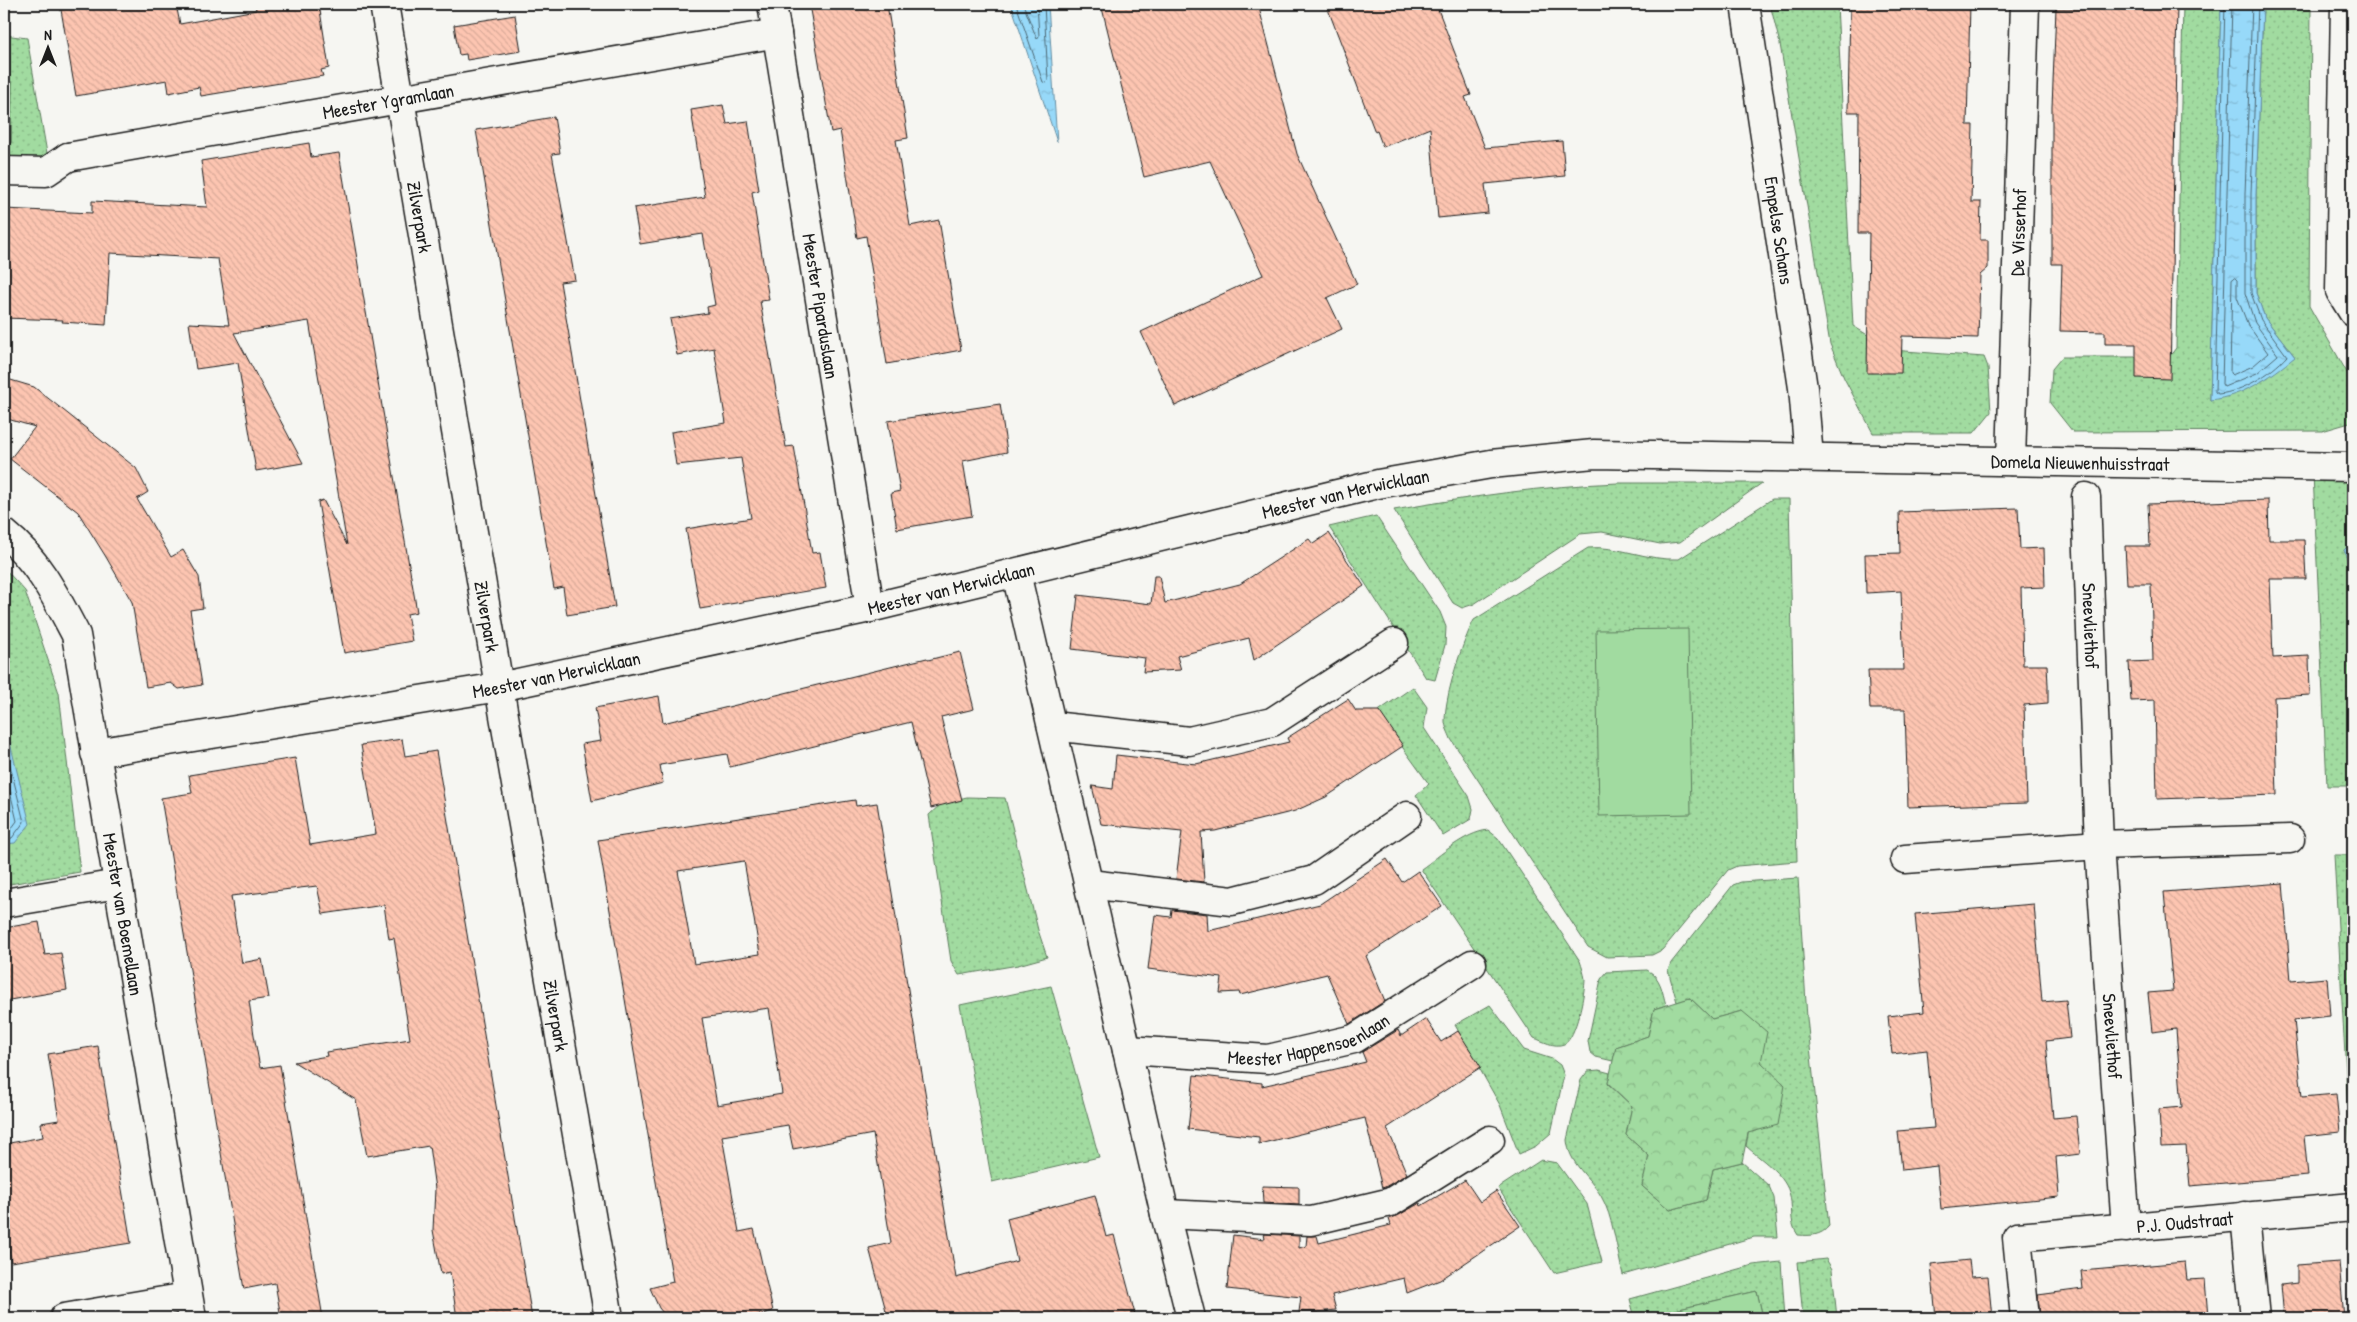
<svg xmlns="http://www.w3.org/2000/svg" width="2357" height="1322" font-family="'Patrick Hand',sans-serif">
<defs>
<pattern id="grass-dots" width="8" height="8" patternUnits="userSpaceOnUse" patternTransform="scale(1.25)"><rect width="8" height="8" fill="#a1dba0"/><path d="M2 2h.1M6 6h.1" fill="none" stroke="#8abb89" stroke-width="1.8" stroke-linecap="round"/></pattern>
<pattern id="park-crowns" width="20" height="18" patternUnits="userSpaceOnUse" patternTransform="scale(1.25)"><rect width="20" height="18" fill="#a1dba0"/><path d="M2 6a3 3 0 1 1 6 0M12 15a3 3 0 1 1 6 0" fill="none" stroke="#8abb89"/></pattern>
<pattern id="water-ripples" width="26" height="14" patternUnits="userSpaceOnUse" patternTransform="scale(1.25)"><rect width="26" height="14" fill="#97d9f9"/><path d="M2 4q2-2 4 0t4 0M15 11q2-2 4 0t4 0" fill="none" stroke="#82bad5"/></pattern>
<pattern id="building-back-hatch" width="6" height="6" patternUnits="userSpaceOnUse" patternTransform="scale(1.25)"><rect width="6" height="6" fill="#fdc5b1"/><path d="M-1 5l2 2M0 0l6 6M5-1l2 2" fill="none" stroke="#d8a998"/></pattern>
</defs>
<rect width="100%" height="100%" fill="#f6f6f2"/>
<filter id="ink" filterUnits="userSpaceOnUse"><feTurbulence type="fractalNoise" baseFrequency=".02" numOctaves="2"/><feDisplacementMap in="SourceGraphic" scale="10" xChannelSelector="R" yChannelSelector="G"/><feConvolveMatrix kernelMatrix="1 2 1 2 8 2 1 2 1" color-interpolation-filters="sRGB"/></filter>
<g filter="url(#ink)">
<!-- grass -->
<path fill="url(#grass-dots)" stroke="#5e7c5e" d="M 1770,4 L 1837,4 L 1853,326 L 1892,350 L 1984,357 L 1988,367 L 1991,412 L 1974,433 L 1873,433 L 1844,378 L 1830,344 L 1780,44 Z
M 2183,4 L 2221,4 L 2210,400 L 2295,357 L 2265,318 L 2256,293 L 2256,195 L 2263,4 L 2311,4 L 2309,306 L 2353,383 L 2353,422 L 2322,431 L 2073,432 L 2050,403 L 2052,369 L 2062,357 L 2169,357 L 2176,348 Z
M 4,35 L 27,38 L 48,159 L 4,159 L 4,142 L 11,142 L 12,83 L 4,82 Z
M 2313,473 L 2353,473 L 2353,541 L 2344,550 L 2353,574 L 2353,836 L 2352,786 L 2327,786 Z
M 1618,483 L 1762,483 L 1680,542 L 1660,544 L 1602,532 L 1580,534 L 1474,604 L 1462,608 L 1453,603 L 1394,510 C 1469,497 1542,486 1618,483 Z
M 1772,499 L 1789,499 L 1797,861 L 1737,866 L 1728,870 L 1669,942 L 1662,950 L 1652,955 L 1607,957 L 1588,947 L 1451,739 C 1449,733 1445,727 1445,721 C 1445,695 1462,643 1474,620 L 1588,548 C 1618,545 1647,561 1679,559 Z
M 1376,516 L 1440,612 L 1446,627 L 1445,645 L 1435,680 L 1426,678 L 1329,527 Z
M 4,568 L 25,591 L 59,693 L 80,872 L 4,885 L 4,844 L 15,842 L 10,743 L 4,728 Z
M 1413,687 L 1427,707 L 1424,728 L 1469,796 L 1473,809 L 1471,819 L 1443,836 L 1416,795 L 1429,784 L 1377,712 Z
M 967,797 L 1005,798 L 1038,930 L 1047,957 L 1018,965 L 959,975 L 951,961 L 929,815 L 942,803 Z
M 1488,830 L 1498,838 L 1580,961 C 1582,967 1584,973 1585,979 C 1585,992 1576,1039 1564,1044 C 1554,1048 1543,1041 1534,1038 L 1421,869 C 1441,855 1464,833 1488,830 Z
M 2334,855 L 2353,855 L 2353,1183 L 2352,1183 Z
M 1798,878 L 1807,1018 L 1829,1226 C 1821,1236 1810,1236 1798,1235 C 1788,1222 1794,1206 1789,1192 C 1783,1173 1760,1159 1746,1146 L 1761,1062 L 1742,1011 L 1712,1019 L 1690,998 L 1677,1002 L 1668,970 L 1671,963 L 1733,885 L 1741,882 Z
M 1647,970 C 1661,977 1662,991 1666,1005 L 1654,1009 L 1648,1036 L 1616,1047 L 1613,1061 L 1596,1057 L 1590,1052 L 1588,1041 L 1601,979 L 1607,972 Z
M 1051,986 L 1099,1157 L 992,1182 L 960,1005 Z
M 1490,1005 L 1524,1050 L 1552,1059 L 1560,1065 L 1564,1075 L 1551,1133 L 1536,1146 L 1519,1154 L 1500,1105 L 1455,1025 Z
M 1599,1070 L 1610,1073 L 1608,1084 L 1632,1106 L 1626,1135 L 1649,1156 L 1642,1186 L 1670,1210 L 1706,1200 L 1713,1169 L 1742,1162 L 1769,1186 L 1774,1198 L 1778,1237 L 1754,1237 L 1623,1275 C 1617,1251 1613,1216 1601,1196 C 1589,1176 1569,1164 1567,1140 L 1581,1080 L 1588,1071 Z
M 1541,1160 L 1557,1163 L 1587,1204 L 1602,1262 L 1554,1273 L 1498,1188 Z
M 1826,1259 L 1832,1269 L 1837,1318 L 1803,1318 L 1798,1262 Z
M 1781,1262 L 1785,1318 L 1763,1318 L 1757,1291 L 1649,1316 L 1649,1318 L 1635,1318 L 1630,1299 L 1753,1265 Z"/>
<!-- park -->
<path fill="url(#park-crowns)" stroke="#5e7c5e" d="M 4,82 L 12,82 L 11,143 L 4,142 Z
M 1690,998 L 1712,1019 L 1742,1011 L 1767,1032 L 1761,1062 L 1785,1085 L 1778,1125 L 1748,1133 L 1742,1162 L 1713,1169 L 1706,1200 L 1670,1210 L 1642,1186 L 1649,1156 L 1626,1135 L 1632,1106 L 1608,1083 L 1616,1047 L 1648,1036 L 1654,1009 Z"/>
<!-- garden -->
<path fill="#a1dba0" stroke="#5e7c5e" d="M 1688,629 L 1691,814 L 1599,816 L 1596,630 Z
M 1757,1291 L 1763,1318 L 1649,1318 L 1649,1316 Z"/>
<!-- water -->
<path fill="url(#water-ripples)" stroke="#668da1" d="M 1011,4 L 1048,4 L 1057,142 Z
M 2221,4 L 2263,4 L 2256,195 L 2256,293 L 2265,318 L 2295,357 C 2269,378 2244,396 2210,400 Z
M 2353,541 L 2353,574 L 2344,550 Z
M 4,728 L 10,743 L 30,824 L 15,843 L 4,844 Z"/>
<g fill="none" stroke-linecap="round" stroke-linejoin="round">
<!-- shore -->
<path stroke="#4d6874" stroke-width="1" d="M 1016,4 L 1043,82 L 1046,83 L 1048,81 L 1044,4
M 1023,4 L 1037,39 L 1039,36 L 1037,4
M 2225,4 L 2215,392 L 2218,394 C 2242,392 2271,374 2287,356 L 2261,320 L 2251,293 L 2251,194 L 2258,4
M 2232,4 L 2222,384 L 2224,387 L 2257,373 L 2278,355 L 2255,323 L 2245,293 L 2245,194 L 2252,4
M 2235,278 L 2237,280 L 2237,297 L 2248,325 L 2268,353 L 2253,366 L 2232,375 L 2230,373 L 2232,280 Z
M 4,741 L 24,822 L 12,838 L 4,839
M 4,766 L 17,821 L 9,832 L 4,833"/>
</g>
<!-- building -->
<path fill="url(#building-back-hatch)" stroke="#1c1c1c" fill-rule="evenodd" d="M 60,4 L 176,4 L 180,24 L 256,10 L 255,4 L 319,4 L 329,68 L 321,70 L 323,76 L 201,96 L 199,87 L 169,93 L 167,80 L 76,96 Z
M 809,4 L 887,4 L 908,138 L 896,140 L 910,226 L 939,220 L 961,350 L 887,364 L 866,236 L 857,238 L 840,130 L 831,132 Z
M 1101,4 L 1258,4 L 1297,154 L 1357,284 L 1327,298 L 1342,329 L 1175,406 L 1141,332 L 1263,275 L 1210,161 L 1144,177 Z
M 1326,4 L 1436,4 L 1471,95 L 1465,97 L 1485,148 L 1562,141 L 1565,176 L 1485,184 L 1488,213 L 1438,218 L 1430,128 L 1383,147 L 1377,131 L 1375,132 Z
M 1850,4 L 1970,4 L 1967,125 L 1973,125 L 1971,202 L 1981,202 L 1980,240 L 1988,240 L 1988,268 L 1980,275 L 1978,338 L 1902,336 L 1901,373 L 1867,373 L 1869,233 L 1858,233 L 1859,112 L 1848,112 Z
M 2118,4 L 2177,4 L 2170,379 L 2136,378 L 2136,344 L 2105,344 L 2105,332 L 2060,331 L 2062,264 L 2052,264 L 2052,107 L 2056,8 L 2118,8 Z
M 515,15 L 521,51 L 467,60 L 466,54 L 459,55 L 454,25 Z
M 723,105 L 727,124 L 748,121 L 759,190 L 752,192 L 769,300 L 760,301 L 786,447 L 794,446 L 812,553 L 820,552 L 826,588 L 700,609 L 686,529 L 751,518 L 741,458 L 676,465 L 671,432 L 726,423 L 714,348 L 677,355 L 670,319 L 708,313 L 707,307 L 715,305 L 703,234 L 640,244 L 634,208 L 705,197 L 691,110 Z
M 554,117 L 560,153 L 552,154 L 575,280 L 560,282 L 615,607 L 567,615 L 563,587 L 554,589 L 476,130 Z
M 309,143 L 311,157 L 339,153 L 417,612 L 407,614 L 412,641 L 344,653 L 318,502 L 323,500 L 347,545 L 309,321 L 234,333 L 303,463 L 256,471 L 238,363 L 196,369 L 189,323 L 229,325 L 218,259 L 110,253 L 106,325 L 62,322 L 63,320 L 4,318 L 4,209 L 92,213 L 92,201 L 207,207 L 201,161 Z
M 4,378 L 34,387 L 136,468 L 148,492 L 137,499 L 171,557 L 183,550 L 199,577 L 203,608 L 190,610 L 202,685 L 179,689 L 171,683 L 146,687 L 132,602 L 106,557 L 78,512 L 10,459 L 35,427 L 4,418 Z
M 1000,404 L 1007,452 L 963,461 L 972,516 L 897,529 L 891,493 L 900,491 L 888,421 Z
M 2268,500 L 2269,540 L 2304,540 L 2305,559 L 2306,579 L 2270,579 L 2273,658 L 2309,656 L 2310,695 L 2274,697 L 2277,795 L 2157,799 L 2155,700 L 2131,701 L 2129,662 L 2153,661 L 2151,584 L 2127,584 L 2125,546 L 2150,546 L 2148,504 Z
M 2018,508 L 2020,549 L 2044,548 L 2045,587 L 2021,588 L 2023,665 L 2047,665 L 2048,685 L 2048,703 L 2024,705 L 2027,803 L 1908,807 L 1905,709 L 1870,709 L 1868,670 L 1904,670 L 1901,591 L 1866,593 L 1865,554 L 1900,553 L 1899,512 Z
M 1329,533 L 1364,586 L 1254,660 L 1249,638 L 1177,656 L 1181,670 L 1143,672 L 1145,658 L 1072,649 L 1078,595 L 1151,604 L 1154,576 L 1159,576 L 1165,603 L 1240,584 L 1309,539 L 1313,544 Z
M 960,652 L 974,709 L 941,717 L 962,800 L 931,808 L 911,722 L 730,767 L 727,754 L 660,765 L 663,783 L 592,801 L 582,744 L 601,741 L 595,708 L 659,696 L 663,723 L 927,658 L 928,660 Z
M 1348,699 L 1356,711 L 1379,711 L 1403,746 L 1326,797 L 1295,811 L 1215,831 L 1201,832 L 1204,882 L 1176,879 L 1182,832 L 1101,824 L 1092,786 L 1113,789 L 1116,755 L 1196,764 L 1289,742 L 1287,738 Z
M 402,739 L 405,756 L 436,751 L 532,1318 L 457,1318 L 450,1272 L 441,1274 L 433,1230 L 435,1189 L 429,1146 L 367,1156 L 356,1100 L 294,1062 L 327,1056 L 326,1052 L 410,1039 L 394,938 L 389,939 L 384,905 L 323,914 L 317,886 L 231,896 L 242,963 L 262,959 L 269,998 L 249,1001 L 254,1035 L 260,1068 L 280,1065 L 323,1318 L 281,1318 L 275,1283 L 244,1289 L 161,798 L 192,793 L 189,775 L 295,758 L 310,845 L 376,834 L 361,745 Z
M 855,800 L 856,806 L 877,803 L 956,1278 L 1017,1261 L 1007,1218 L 1095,1195 L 1106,1237 L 1114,1235 L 1136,1318 L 888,1318 L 869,1248 L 891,1243 L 873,1134 L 793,1149 L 788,1125 L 722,1136 L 739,1232 L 754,1229 L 773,1311 L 747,1318 L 676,1318 L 663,1313 L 659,1308 L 650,1288 L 673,1282 L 598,840 ZM 744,861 L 760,954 L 694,964 L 678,871 ZM 769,1008 L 782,1094 L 717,1105 L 702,1018 Z
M 1387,859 L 1402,882 L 1418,871 L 1442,906 L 1366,956 L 1385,1001 L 1349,1024 L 1327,974 L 1240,995 L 1239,992 L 1220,993 L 1222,978 L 1148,969 L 1155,915 L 1171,917 L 1172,910 L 1207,914 L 1208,931 L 1320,904 Z
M 2283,883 L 2291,981 L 2327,978 L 2330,1016 L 2294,1020 L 2302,1097 L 2336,1094 L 2340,1132 L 2304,1136 L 2308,1176 L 2190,1186 L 2186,1146 L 2161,1147 L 2159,1109 L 2182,1107 L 2176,1029 L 2152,1032 L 2148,993 L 2173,991 L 2164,892 Z
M 2034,904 L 2042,1002 L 2066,1000 L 2070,1038 L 2046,1041 L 2053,1118 L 2076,1116 L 2080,1154 L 2056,1157 L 2059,1197 L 1941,1209 L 1937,1166 L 1902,1170 L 1898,1131 L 1934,1128 L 1927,1050 L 1892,1054 L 1888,1016 L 1924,1012 L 1915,914 Z
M 39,922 L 45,955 L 61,953 L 67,990 L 4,1001 L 4,928 Z
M 1426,1019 L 1441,1042 L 1458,1031 L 1481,1067 L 1387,1128 L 1407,1174 L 1385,1187 L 1382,1188 L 1365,1118 L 1259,1144 L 1259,1137 L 1188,1129 L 1194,1075 L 1262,1083 L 1262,1086 L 1366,1062 L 1362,1052 L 1398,1030 L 1401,1036 Z
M 98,1046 L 131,1243 L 11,1262 L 4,1218 L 4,1144 L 43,1137 L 41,1123 L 59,1120 L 48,1054 Z
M 1465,1180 L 1480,1202 L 1496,1191 L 1520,1226 L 1440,1280 L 1407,1293 L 1404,1278 L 1332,1295 L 1336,1310 L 1317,1312 L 1299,1312 L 1301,1297 L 1227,1289 L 1233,1235 L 1265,1239 L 1264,1234 L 1299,1236 L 1299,1248 L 1306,1246 L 1307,1236 L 1317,1236 L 1319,1243 L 1391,1225 L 1389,1219 L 1399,1215 L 1420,1203 L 1421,1206 Z
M 1262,1186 L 1299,1187 L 1299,1205 L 1263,1203 Z
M 1969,1260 L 1971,1277 L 1988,1276 L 1992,1318 L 1936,1318 L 1931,1264 Z
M 2185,1262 L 2187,1280 L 2205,1279 L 2208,1318 L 2040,1318 L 2038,1295 L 2083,1289 L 2081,1271 Z
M 2339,1262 L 2344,1318 L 2284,1318 L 2281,1285 L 2297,1283 L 2297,1265 Z"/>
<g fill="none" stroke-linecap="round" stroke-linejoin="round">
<!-- pedestrian casing -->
<g stroke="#1c1c1c" stroke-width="31">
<path id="pedestrian" d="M 4,171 L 46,172 L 68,157"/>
</g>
<!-- minor casing -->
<g stroke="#1c1c1c" stroke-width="31">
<g id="minor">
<path id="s1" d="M 384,4 L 503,710 L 609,1318"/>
<path id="s2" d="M 772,4 L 870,608"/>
<path id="s3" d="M 1745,4 L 1803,388 L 1809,457"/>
<path d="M 2345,4 L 2340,291 L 2353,312"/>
<path id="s4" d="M 68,157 L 777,33"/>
<path id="s5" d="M 2011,461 L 2025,4"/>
<path id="s6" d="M 2086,497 L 2099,845 L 2126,1228"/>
<path id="s7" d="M 4,533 C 38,560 56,597 76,635 L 192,1318"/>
<path d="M 1016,573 L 1165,1214 L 1191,1318"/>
<path d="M 1052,726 L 1189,741 L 1272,722 L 1394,643"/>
<path id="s8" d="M 95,753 L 499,687 L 870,608 L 1378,484 L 1491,464 L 1594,454 L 2353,467"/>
<path d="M 1905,859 L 2099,845 L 2290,839"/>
<path d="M 1089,884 L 1232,901 L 1314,880 L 1407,816"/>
<path d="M 4,903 L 118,884"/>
<path id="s9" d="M 1127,1050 L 1268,1059 L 1354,1039 L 1472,964"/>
<path d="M 1165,1214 L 1311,1221 L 1391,1202 L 1490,1140"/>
<path d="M 2245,1216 L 2255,1318"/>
<path d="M 64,1318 L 187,1297"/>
<path id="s10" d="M 2025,1318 L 2017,1237 L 2353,1207"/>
</g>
</g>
<!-- pedestrian -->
<use href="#pedestrian" stroke="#f6f6f2" stroke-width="28"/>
<!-- minor -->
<use href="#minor" stroke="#f6f6f2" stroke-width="28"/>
</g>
</g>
<g text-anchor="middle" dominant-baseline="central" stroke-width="4" stroke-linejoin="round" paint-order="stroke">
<!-- street labels -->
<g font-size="19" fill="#1c1c1c" stroke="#f6f6f2">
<text stroke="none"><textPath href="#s4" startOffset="325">Meester Ygramlaan</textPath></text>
<text stroke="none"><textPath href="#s1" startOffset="216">Zilverpark</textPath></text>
<text stroke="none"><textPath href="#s3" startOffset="229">Empelse Schans</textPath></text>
<text stroke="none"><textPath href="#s5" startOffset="229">De Visserhof</textPath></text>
<text stroke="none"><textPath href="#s2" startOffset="306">Meester Piparduslaan</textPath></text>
<text stroke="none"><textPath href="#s8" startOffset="2016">Domela Nieuwenhuisstraat</textPath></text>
<text stroke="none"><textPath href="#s8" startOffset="1278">Meester van Merwicklaan</textPath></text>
<text stroke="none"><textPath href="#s8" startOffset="872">Meester van Merwicklaan</textPath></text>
<text stroke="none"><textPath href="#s1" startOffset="621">Zilverpark</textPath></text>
<text stroke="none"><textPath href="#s6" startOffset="129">Sneevliethof</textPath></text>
<text stroke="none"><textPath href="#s8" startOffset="468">Meester van Merwicklaan</textPath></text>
<text stroke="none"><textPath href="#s7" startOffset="409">Meester van Boemellaan</textPath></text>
<text stroke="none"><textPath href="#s1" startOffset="1026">Zilverpark</textPath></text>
<text stroke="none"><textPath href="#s9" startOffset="185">Meester Happensoenlaan</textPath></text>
<text stroke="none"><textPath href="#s6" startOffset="540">Sneevliethof</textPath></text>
<text stroke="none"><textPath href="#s10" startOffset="250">P.J. Oudstraat</textPath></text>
</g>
</g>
<!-- margin -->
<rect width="2357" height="1322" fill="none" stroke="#f6f6f2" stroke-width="20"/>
<rect x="10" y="10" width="2337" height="1302" fill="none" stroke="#1c1c1c" stroke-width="2" filter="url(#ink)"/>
<!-- north arrow -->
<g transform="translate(48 48)" stroke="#f6f6f2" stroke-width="4" paint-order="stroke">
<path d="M0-4L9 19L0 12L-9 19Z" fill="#1c1c1c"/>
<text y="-8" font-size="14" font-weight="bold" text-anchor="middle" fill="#1c1c1c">N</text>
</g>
</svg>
